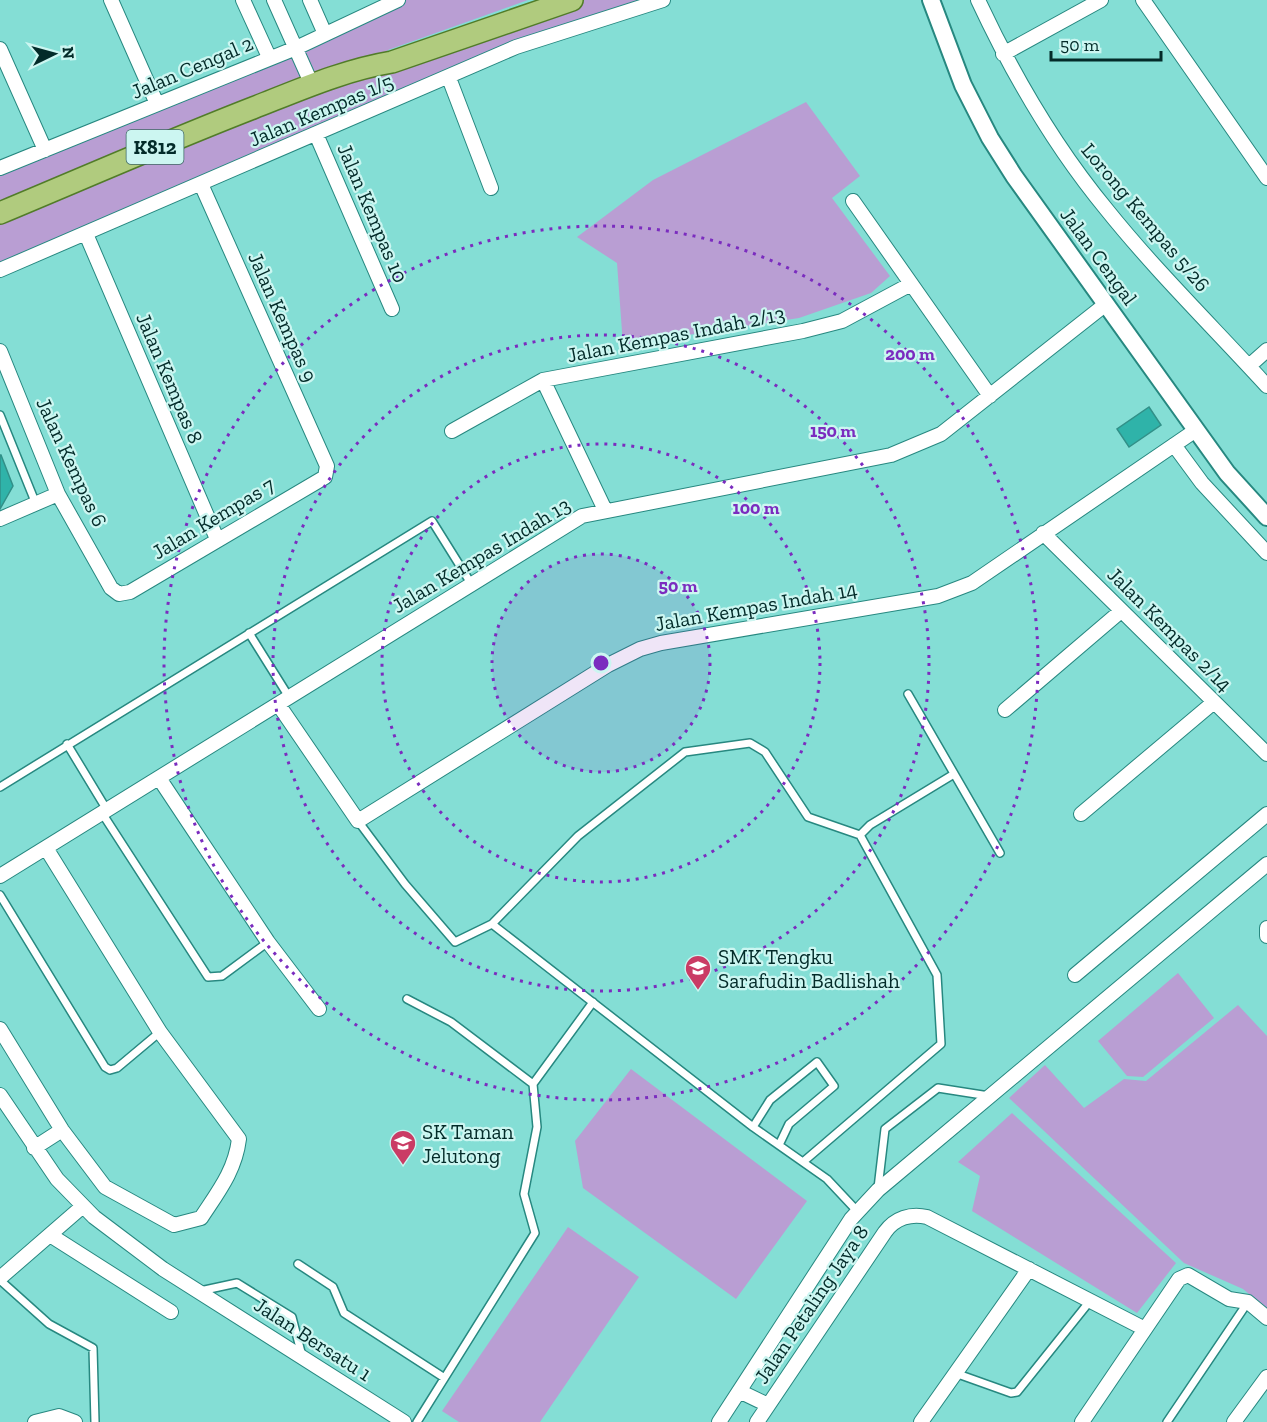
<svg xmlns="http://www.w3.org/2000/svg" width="1267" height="1422" font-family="'Zilla Slab',serif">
<rect width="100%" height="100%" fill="#84ded5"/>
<!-- green -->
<path fill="#b99ed3" d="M 398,0 L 528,0 L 388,50 L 370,64 L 572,0 L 663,0 L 516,47 L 0,270 L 0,168 Z
M 806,102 L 860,176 L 832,198 L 890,276 L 871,293 L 799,318 L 623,345 L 617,263 L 577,237 L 653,180 Z
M 1178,973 L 1214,1018 L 1143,1077 L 1127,1076 L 1098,1041 Z
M 1238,1005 L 1267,1036 L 1267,1309 L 1243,1289 L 1184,1263 L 1009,1098 L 1045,1065 L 1084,1108 L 1124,1079 L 1146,1081 Z
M 631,1069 L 807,1201 L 736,1299 L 583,1188 L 575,1141 Z
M 1012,1113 L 1176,1263 L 1137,1313 L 972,1211 L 980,1176 L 958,1162 Z
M 568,1227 L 639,1277 L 540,1422 L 459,1422 L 442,1411 Z"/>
<!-- building -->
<path fill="#2fb3a9" stroke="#319088" stroke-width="1.5" d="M 1149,407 L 1161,425 L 1129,447 L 1117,429 Z
M 1,455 L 13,486 L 0,509 L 0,455 Z"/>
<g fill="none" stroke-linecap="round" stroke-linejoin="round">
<!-- service casing -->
<g stroke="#278880" stroke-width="10">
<path id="service" d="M 0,415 L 36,504
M 249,633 L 289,697
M 908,694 L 1000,853
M 67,744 L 107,810
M 0,787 L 432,521 L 472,585
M 102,813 L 208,977 L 222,976 L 268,942
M 358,821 L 405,884 L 455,942 L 492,924 L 578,836 L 685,752 L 750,743 L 765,752 L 808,817 L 860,835 L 937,975 L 941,1044 L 803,1162
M 860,835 L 870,825 L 954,774
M 0,895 L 105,1067 L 110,1070 L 117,1068 L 160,1032
M 492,924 L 753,1127 L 827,1179 L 858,1212
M 407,999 L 451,1022 L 533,1084
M 753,1127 L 770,1100 L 817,1062 L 834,1086 L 789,1124 L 779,1145
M 878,1188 L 885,1129 L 938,1088 L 989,1096
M 298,1264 L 333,1287 L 344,1313 L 443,1377
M 0,1280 L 49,1324 L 93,1348 L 95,1422
M 200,1291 L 237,1283 L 292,1317 L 302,1356
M 955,1373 L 1011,1393 L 1017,1392 L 1090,1301
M 417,1422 L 535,1233 L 524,1194 L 537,1127 L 533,1084 L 593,1002
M 1167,1422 L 1248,1302"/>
</g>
<!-- minor casing -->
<g stroke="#278880" stroke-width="16">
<path id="minor" d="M 111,0 L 157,104
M 243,0 L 269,57
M 274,0 L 312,85
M 310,0 L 325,34
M 978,0 C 1013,75 1054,146 1107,210 C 1156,271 1214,328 1267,386
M 1143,0 L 1267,178
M 0,49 L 45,150
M 1003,54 L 1101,0
M 449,78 L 491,188
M 316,134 L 392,309
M 0,168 L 296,48 L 398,0
M 853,201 L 990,396
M 86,234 L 217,539
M 0,270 L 516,47 L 663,0
M 0,351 L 58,494 L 111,588 L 119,594 L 130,592 L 325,477 L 327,466 L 201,184
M 1249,366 L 1267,350
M 543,380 L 605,510
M 452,431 L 543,380 L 803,331 L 842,321 L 911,284
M 1174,445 L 1202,483 L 1267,553
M 0,519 L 58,494
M 1043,533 L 1267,754
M 278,704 L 358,821 L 608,665 L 640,649 L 661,643 L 938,596 L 972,583 L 1196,430
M 1005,710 L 1121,611
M 159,778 L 268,942 L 319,1009
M 1081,814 L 1214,702
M 0,876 L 582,516 L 891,455 L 941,434 L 1106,304
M 1267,928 L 1267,936
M 1075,975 L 1267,814
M 0,1029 L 62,1130 L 105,1187 L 174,1225 L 201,1218 C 218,1192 235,1171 239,1139 L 160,1032 L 46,848
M 0,1095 L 57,1179 L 94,1217 L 163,1269 L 404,1422
M 34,1148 L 62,1130
M 50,1235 L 171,1312
M 0,1278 L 83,1206
M 739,1391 L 768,1405
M 35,1422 L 59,1416 L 75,1422
M 719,1422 L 851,1219 L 878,1190 L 1267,864
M 757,1422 L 885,1232 C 895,1218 911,1213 927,1217 L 1145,1329
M 921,1422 L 1029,1269
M 1082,1422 L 1179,1279 L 1188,1275 L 1229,1299 L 1248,1302 L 1267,1318
M 1234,1422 L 1267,1377"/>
</g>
<!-- tertiary casing -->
<g stroke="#278880" stroke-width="20">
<path id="tertiary" d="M 931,0 L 963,85 L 990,138 L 1014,176 L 1227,473 L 1267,517"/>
</g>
<!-- primary casing -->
<g stroke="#517c28" stroke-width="24">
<path id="primary" d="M 0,213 C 84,178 168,141 253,108 C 299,90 344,70 392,62 L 572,0"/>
</g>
<!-- service -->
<use href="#service" stroke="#fff" stroke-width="7"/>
<!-- minor -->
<use href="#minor" stroke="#fff" stroke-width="14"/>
<!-- tertiary -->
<use href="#tertiary" stroke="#fff" stroke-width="16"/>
<!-- primary -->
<use href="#primary" stroke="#b0cb7e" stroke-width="21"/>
</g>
<!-- distance rings -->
<circle cx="601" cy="663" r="109" fill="#7b2cbf" fill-opacity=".12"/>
<g fill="none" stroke="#7b2cbf" stroke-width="3" stroke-dasharray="3 6">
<circle cx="601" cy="663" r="109"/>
<circle cx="601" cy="663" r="219"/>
<circle cx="601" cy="663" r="328"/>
<circle cx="601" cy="663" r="437"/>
</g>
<!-- icons -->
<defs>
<g id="school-pin" transform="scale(1.35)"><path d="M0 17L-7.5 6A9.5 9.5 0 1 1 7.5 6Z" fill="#ca3c65" stroke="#ccf6f1"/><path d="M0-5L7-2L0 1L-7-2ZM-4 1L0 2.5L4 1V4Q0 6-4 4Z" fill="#fff"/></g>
</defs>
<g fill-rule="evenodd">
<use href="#school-pin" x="698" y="968"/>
<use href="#school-pin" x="403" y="1143"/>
</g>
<g text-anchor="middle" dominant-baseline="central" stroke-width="4.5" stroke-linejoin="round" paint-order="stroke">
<!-- shield labels -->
<rect fill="#ccf6f1" stroke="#3f6865" stroke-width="1.5" x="126.5" y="130" width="57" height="34" rx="4.5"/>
<g font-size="20" font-weight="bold" fill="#032b29">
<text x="155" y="147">K812</text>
</g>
<!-- street labels -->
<g font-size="21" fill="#032b29" stroke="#ccf6f1">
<text transform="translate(192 67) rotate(-23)">Jalan Cengal 2</text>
<text transform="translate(321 110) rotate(-23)">Jalan Kempas 1/5</text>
<text transform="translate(373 213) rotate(67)">Jalan Kempas 10</text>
<text transform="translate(1146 217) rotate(50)">Lorong Kempas 5/26</text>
<text transform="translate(1099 256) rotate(54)">Jalan Cengal</text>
<text transform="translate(283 317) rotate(66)">Jalan Kempas 9</text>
<text transform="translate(676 334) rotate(-11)">Jalan Kempas Indah 2/13</text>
<text transform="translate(170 378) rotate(67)">Jalan Kempas 8</text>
<text transform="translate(72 462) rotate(65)">Jalan Kempas 6</text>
<text transform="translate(213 518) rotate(-31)">Jalan Kempas 7</text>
<text transform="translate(481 555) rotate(-31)">Jalan Kempas Indah 13</text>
<text transform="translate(756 606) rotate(-10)">Jalan Kempas Indah 14</text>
<text transform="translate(1170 629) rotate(45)">Jalan Kempas 2/14</text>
<text transform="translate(811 1304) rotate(-56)">Jalan Petaling Jaya 8</text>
<text transform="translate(313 1339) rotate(33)">Jalan Bersatu 1</text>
</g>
<!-- poi labels -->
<g font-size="21" fill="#032b29" stroke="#ccf6f1" text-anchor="start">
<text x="718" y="956">SMK Tengku<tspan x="718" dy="24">Sarafudin Badlishah</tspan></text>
<text x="422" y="1131">SK Taman<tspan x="422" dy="24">Jelutong</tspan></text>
</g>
</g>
<circle cx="601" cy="663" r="9" fill="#7b2cbf" stroke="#ccf6f1" stroke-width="3"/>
<g font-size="18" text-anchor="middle" font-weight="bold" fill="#7b2cbf" stroke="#ccf6f1" stroke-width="4.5" stroke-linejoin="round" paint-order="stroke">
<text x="910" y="360">200 m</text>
<text x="833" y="437">150 m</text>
<text x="756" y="514">100 m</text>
<text x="678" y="592">50 m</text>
</g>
<!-- north arrow -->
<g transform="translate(54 54) rotate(85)" stroke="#ccf6f1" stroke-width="4.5" paint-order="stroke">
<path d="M0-4.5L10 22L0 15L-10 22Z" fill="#032b29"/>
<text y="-9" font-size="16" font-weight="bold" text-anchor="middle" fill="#032b29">N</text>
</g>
<!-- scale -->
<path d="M1051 51v9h110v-9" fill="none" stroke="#032b29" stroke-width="3"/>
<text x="1060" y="51" font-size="18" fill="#032b29" stroke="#ccf6f1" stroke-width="4.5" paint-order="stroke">50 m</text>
</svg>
